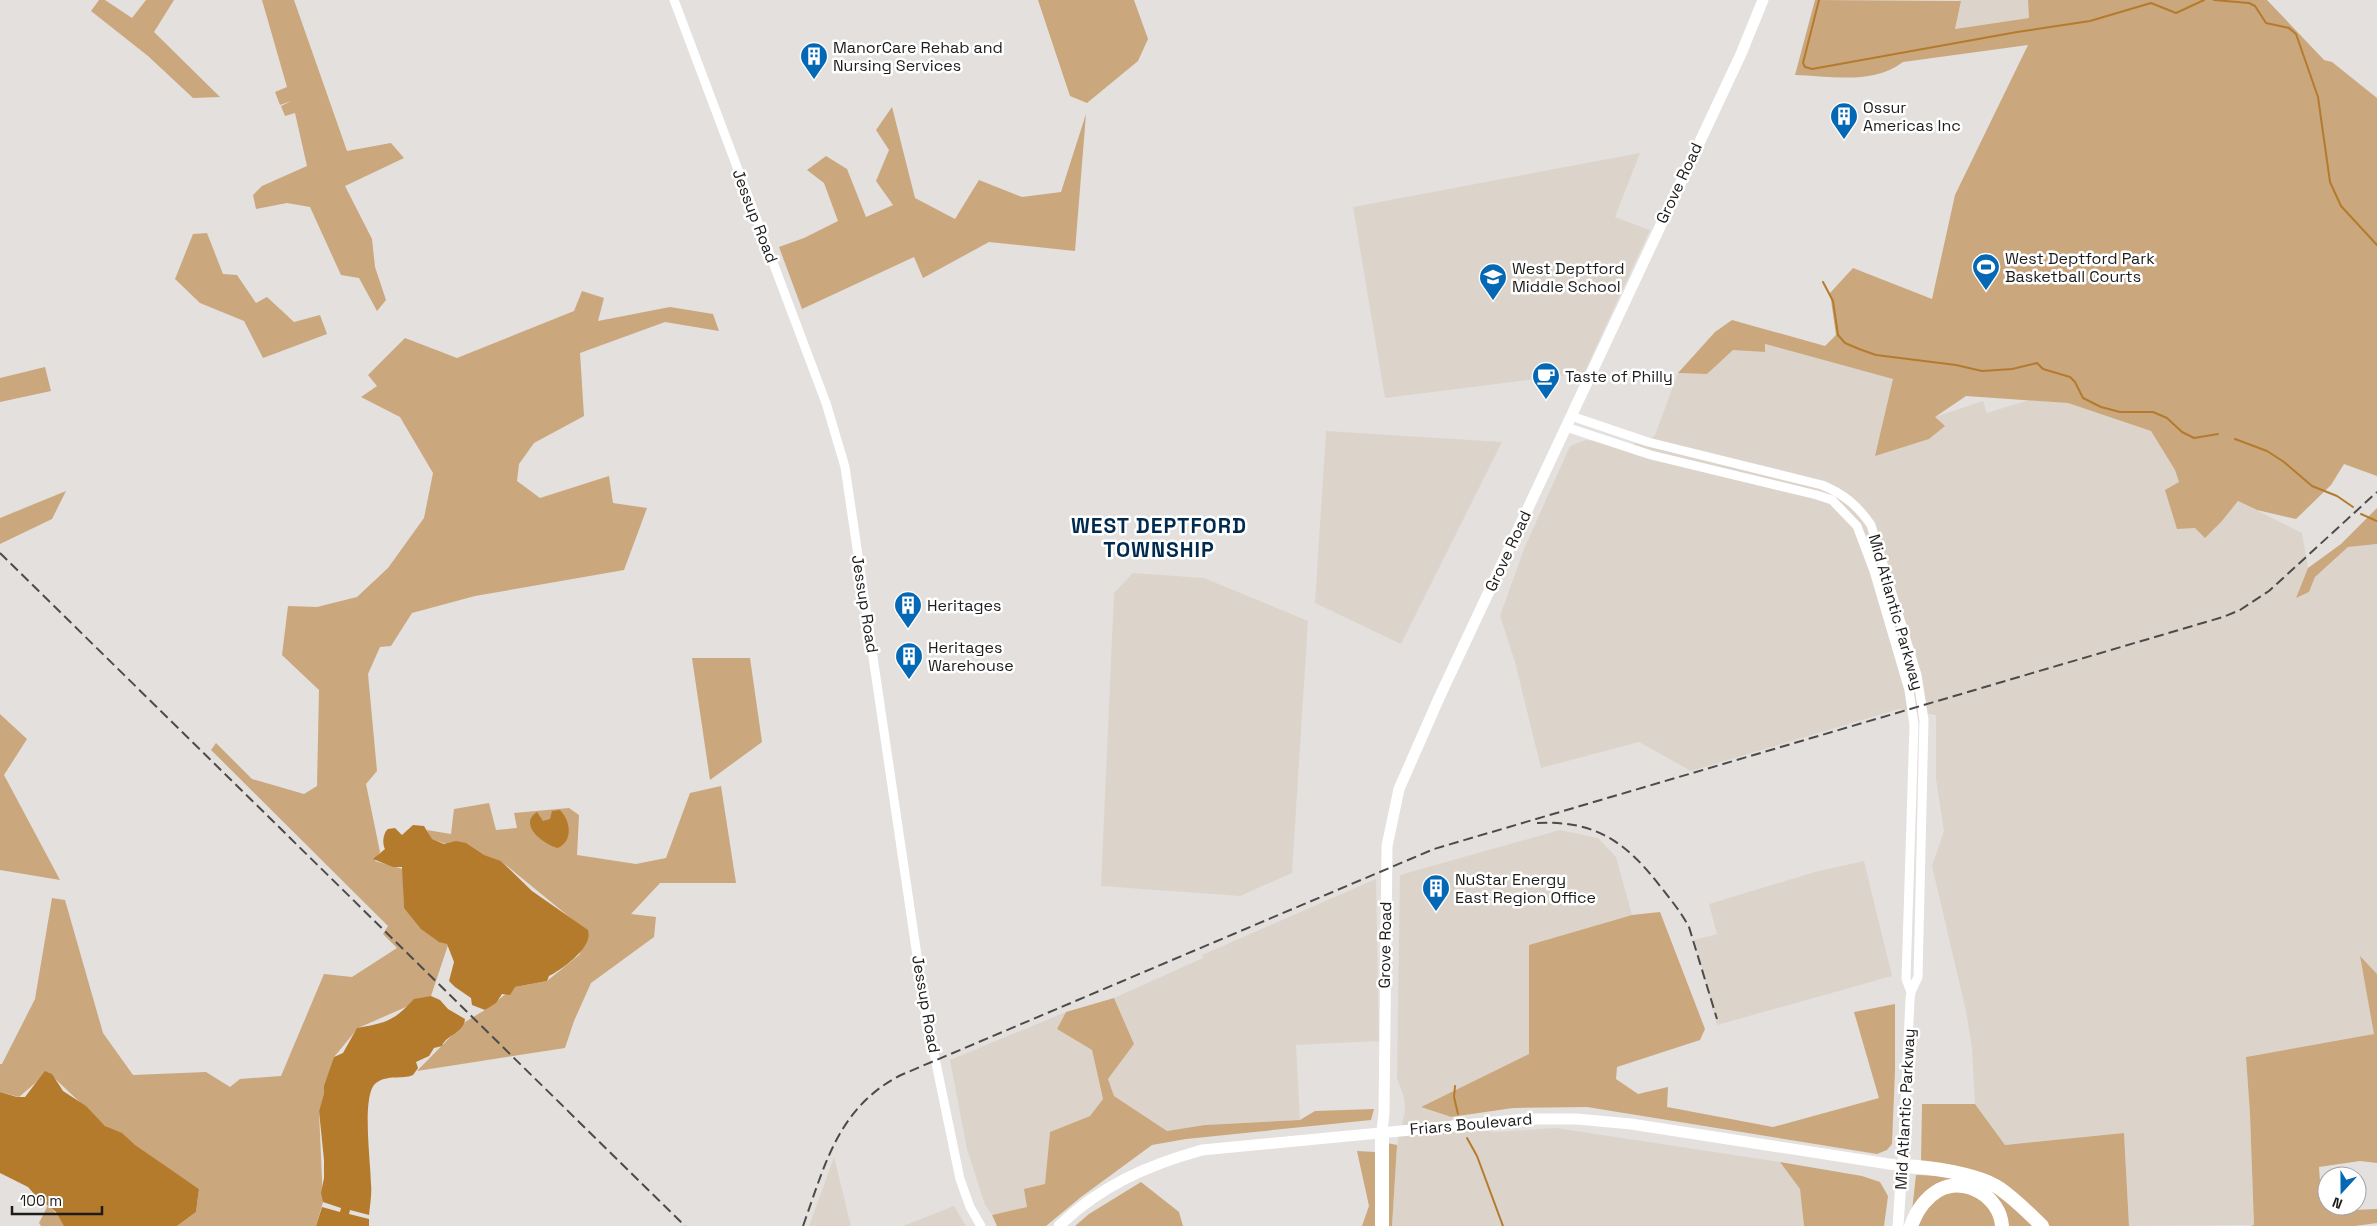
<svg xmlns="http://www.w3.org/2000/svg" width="2377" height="1226" font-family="'Space Grotesk',sans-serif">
<rect width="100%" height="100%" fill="#e3e0dd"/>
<!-- built -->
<path fill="#dcd4cb" d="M 1956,0 L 2028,0 L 2030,18 L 1955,29 L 1961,1 Z
M 1640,153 L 1615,217 L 1650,230 L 1584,373 L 1385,398 L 1353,207 Z
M 1764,344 L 1894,379 L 1876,455 L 1935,417 L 1983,401 L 1987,413 L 2029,400 L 2068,403 L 2151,431 L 2175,470 L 2195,528 L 2205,537 L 2222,521 L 2238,501 L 2302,533 L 2308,568 L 2296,598 L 2309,592 L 2315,577 L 2348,547 L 2377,544 L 2377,974 L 2360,957 L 2375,1034 L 2246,1057 L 2250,1114 L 2254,1225 L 2129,1226 L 2124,1133 L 2005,1145 L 1975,1104 L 1972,1048 L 1966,1011 L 1932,866 L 1944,831 L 1936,779 L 1936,715 L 1899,709 L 1691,771 L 1639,742 L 1541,768 L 1515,662 L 1500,616 L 1524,549 L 1570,446 L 1586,440 L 1621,445 L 1648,442 L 1655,435 L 1678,373 L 1707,374 L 1733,349 L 1765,352 Z
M 1326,431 L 1502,442 L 1401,644 L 1315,603 Z
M 1133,573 L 1204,578 L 1308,621 L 1292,873 L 1240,896 L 1101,886 L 1114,593 Z
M 1560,830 L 1598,838 L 1616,857 L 1632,915 L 1529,945 L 1530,1054 L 1421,1107 L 1493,1132 L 1556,1128 L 1780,1162 L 1800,1189 L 1804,1226 L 1392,1226 L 1397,1145 L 1405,1111 L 1404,1097 L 1397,1078 L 1400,875 Z
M 1864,861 L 1892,976 L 1717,1025 L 1694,940 L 1717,934 L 1709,904 L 1815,872 Z
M 1376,879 L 1379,1041 L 1296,1045 L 1300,1120 L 1205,1125 L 1167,1131 L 1114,1096 L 1108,1079 L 1134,1044 L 1114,998 L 1203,958 L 1202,955 Z
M 1066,1012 L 1057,1029 L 1092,1050 L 1103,1099 L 1090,1116 L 1050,1132 L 1045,1185 L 1027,1207 L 992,1215 L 985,1205 L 967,1149 L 950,1060 Z
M 834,1157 L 851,1226 L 809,1226 Z
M 954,1206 L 966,1226 L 903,1226 Z"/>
<!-- green -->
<path fill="#cba77d" d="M 99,0 L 105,0 L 132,18 L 146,0 L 174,0 L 154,32 L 220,97 L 193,98 L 148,56 L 91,11 Z
M 262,0 L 294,0 L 347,151 L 391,143 L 404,158 L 345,186 L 372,239 L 375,267 L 386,300 L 377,311 L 359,278 L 341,275 L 310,207 L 287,203 L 256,209 L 253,195 L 262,186 L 307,166 L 295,113 L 285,116 L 281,106 L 291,101 L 280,105 L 275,92 L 287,87 Z
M 1038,0 L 1134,0 L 1148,39 L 1138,61 L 1087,103 L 1070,96 Z
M 1815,0 L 1961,1 L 1955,29 L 2029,18 L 2028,0 L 2267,0 L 2324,60 L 2332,62 L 2377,98 L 2377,476 L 2344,464 L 2331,485 L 2296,519 L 2257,510 L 2238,501 L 2222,521 L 2205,538 L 2195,528 L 2177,529 L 2165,490 L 2179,482 L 2175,470 L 2151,431 L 2068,403 L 1966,396 L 1935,417 L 1945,426 L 1929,439 L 1875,456 L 1893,379 L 1765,344 L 1765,352 L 1733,350 L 1707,374 L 1678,373 L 1715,332 L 1732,320 L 1825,346 L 1836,335 L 1830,293 L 1853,268 L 1932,299 L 1955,195 L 2028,45 L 1903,62 C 1873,85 1830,76 1795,75 Z
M 892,107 L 915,198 L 955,219 L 979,180 L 1022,197 L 1061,192 L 1086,114 L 1075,251 L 989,242 L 923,278 L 914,257 L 802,309 L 779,247 L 804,238 L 838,221 L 824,183 L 807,170 L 826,156 L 847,169 L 866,217 L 893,205 L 876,181 L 889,150 L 876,130 Z
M 207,233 L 223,274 L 237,275 L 256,303 L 267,297 L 294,322 L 320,315 L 327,334 L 263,358 L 244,321 L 200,303 L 175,279 L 193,234 Z
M 582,291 L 604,298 L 598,321 L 670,307 L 713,314 L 719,331 L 665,322 L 580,353 L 584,416 L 534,443 L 519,464 L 517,481 L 540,498 L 609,476 L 613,503 L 647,508 L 624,570 L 475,596 L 412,613 L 391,646 L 380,647 L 368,674 L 377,771 L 366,784 L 380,852 L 375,861 L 403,869 L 404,908 L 448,945 L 431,996 L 358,1028 L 334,1057 L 319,1111 L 323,1202 L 316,1226 L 177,1226 L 196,1212 L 199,1189 L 105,1126 L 48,1072 L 19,1097 L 0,1092 L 0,1064 L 2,1064 L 35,999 L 52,898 L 65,900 L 103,1033 L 133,1075 L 206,1072 L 230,1087 L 240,1079 L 281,1076 L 324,974 L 352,977 L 397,948 L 383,934 L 388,926 L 211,750 L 216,743 L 252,779 L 304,794 L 317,786 L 319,690 L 282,655 L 288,606 L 317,607 L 357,597 L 388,568 L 424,518 L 433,473 L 400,417 L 361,397 L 377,386 L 368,375 L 405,338 L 457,358 L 574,311 Z
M 45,367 L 51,391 L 0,402 L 0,378 Z
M 66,491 L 52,519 L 0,544 L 0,518 Z
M 2377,508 L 2377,544 L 2348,547 L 2315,577 L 2309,592 L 2296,598 L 2308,568 L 2341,544 Z
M 692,658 L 750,658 L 762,742 L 710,780 Z
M 0,714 L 27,739 L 4,775 L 60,880 L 0,870 Z
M 721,786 L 736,883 L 660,883 L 631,914 L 656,917 L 654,937 L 591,983 L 574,1021 L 565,1048 L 417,1071 L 465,1022 L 485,1010 L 515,987 L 547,981 L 579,955 L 589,933 L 501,861 L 431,839 L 427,830 L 451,834 L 454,809 L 489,803 L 496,830 L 517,828 L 514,813 L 569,808 L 579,815 L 577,855 L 636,864 L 666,858 L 690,793 Z
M 1660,912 L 1705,1029 L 1700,1040 L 1617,1067 L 1616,1079 L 1638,1094 L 1668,1087 L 1667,1107 L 1773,1127 L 1879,1098 L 1854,1012 L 1895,1004 L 1895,1071 L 1892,1144 L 1887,1150 L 1877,1154 L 1587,1107 L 1513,1108 L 1451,1117 L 1421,1107 L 1529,1054 L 1529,945 L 1632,915 Z
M 2360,956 L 2377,974 L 2377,1163 L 2360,1161 L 2319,1167 L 2321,1195 L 2330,1211 L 2377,1209 L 2377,1223 L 2355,1226 L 2250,1226 L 2254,1225 L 2250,1114 L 2246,1057 L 2374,1034 Z
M 1114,998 L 1134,1044 L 1108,1079 L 1114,1096 L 1167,1131 L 1205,1125 L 1300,1120 L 1315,1111 L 1374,1109 L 1371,1120 L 1186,1139 L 1152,1145 L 1081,1197 L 1046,1226 L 997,1226 L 992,1215 L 1027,1207 L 1024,1189 L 1045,1184 L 1050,1132 L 1090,1116 L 1103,1099 L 1092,1050 L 1057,1029 L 1066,1012 Z
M 1922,1104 L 1975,1104 L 2005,1145 L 2124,1133 L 2129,1226 L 2050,1226 L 1991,1176 L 1921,1161 Z
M 1387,1143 L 1397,1145 L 1392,1226 L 1386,1226 Z
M 1357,1151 L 1376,1152 L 1375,1226 L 1362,1226 L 1369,1206 Z
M 1780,1162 L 1862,1176 L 1880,1182 L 1888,1196 L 1884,1226 L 1804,1226 L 1800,1189 Z
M 1916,1175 C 1936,1176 1958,1176 1978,1182 C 2001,1189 2020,1210 2037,1226 L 2006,1226 L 2005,1218 L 1953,1180 L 1912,1211 Z
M 1141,1182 L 1179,1212 L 1183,1226 L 1075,1226 L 1089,1214 Z
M 1954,1190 L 1977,1195 L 1995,1210 L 1996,1226 L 1915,1226 L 1936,1197 Z
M 48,1205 L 68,1226 L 41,1226 L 39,1223 Z"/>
<!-- water -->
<path fill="#b57b2d" d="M 560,810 C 571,821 573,841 558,848 C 545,845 517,825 537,812 L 543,821 L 550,819 L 552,811 Z
M 413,825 L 424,826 L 432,839 L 444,844 L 456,841 L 466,843 L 484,855 L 501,861 L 532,891 L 588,930 C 594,947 562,969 549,976 L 547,981 L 515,987 L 510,995 L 502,994 L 496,1003 L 485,1010 L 472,1005 L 471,998 L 455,987 L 449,981 L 454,962 L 447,944 L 439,942 L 421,929 L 404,908 L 402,867 L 393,867 L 373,859 L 385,849 C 382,844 383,833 388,829 L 395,828 L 402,835 Z
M 431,996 L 440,1000 L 448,1009 L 465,1019 C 464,1033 446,1035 442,1046 L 434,1048 L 429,1056 L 416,1062 L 418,1068 L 413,1075 C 402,1080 388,1074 376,1083 C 361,1094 371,1164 371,1184 C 372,1194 370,1205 369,1215 L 350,1210 L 349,1214 L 369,1219 L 369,1226 L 316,1226 L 322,1207 L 340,1212 L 341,1208 L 323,1202 L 321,1193 L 324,1178 L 324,1160 L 319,1111 L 324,1093 L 324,1086 L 334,1057 L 343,1053 L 357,1028 C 386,1023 394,1021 414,999 Z
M 45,1071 L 52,1074 L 63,1091 L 86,1106 L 105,1126 L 122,1133 L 135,1145 L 199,1189 L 196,1212 L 177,1226 L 64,1226 L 56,1212 L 36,1196 L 28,1187 L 0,1173 L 0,1092 L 17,1097 L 25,1097 Z"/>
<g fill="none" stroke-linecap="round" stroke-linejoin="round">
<!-- stream -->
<path stroke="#b57b2d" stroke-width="2" d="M 1819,0 L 1803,63 L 1805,67 L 1812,69 L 2017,32 L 2090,21 L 2151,3 L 2176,13 L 2204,0
M 2214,0 L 2249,3 L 2255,6 L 2266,23 L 2289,28 L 2296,34 L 2318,97 L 2330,182 L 2341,206 L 2377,245
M 1823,282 L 1833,301 L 1838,335 L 1845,343 L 1859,349 L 1876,355 L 1956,365 L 1982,371 L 2012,369 L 2037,363 L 2043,369 L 2070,377 L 2075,382 L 2083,398 L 2101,407 L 2120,412 L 2153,412 L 2167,418 L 2182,432 L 2194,438 L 2218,434
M 2235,439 L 2267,451 L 2284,462 L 2312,486 L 2337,496 L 2353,507
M 2361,514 L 2377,521
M 1455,1086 L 1454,1097 L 1458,1114
M 1467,1138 L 1477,1156 L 1503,1226"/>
<!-- minor -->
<path stroke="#fff" stroke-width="9" d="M 674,0 L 826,403 L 845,467 L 925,1010 L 960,1179 L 970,1207 L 981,1226
M 1571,416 L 1648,442 L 1822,485 C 1844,494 1858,506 1871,525 L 1917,675 L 1924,720 L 1918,977 L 1911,992 L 1910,999 L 1902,1166
M 1566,427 L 1651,455 L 1817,495 L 1832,500 L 1857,526 L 1874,571 L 1909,690 L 1914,725 L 1906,979 L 1911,992"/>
<!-- major -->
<path stroke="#fff" stroke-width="11" d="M 1382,1132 L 1384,1113 L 1387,846 L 1399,789 L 1439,698 L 1741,54 L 1763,0
M 1059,1226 C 1100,1186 1148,1165 1202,1150 L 1526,1119 L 1577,1119 L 1631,1124 L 1902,1166 L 1898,1226"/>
<!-- highway -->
<path stroke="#fff" stroke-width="14" d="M 1382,1132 L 1382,1226
M 1902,1166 C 1929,1167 1976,1173 1999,1188 C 2015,1199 2029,1213 2042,1226
M 1911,1226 C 1916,1212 1925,1198 1939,1190 C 1966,1176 2000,1197 2002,1226"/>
<!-- rail -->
<path stroke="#4c4b49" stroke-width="2" stroke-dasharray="10 5" stroke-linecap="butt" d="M 0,553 L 685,1226
M 1537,823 C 1595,820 1626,842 1660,886 C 1671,900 1681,912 1689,927 L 1717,1019
M 803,1226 C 825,1165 838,1107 901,1075 L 1434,849 L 2223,617 L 2240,610 L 2269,591 L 2377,492"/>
</g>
<!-- icons -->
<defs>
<g id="building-pin" transform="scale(1.4375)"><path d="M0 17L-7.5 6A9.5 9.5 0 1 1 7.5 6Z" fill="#0568b4" stroke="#fff"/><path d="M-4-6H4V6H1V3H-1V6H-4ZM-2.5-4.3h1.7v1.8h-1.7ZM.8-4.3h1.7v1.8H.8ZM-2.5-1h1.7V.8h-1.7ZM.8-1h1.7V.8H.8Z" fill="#fff"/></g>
<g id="stadium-pin" transform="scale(1.4375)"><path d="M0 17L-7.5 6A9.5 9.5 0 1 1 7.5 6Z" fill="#0568b4" stroke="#fff"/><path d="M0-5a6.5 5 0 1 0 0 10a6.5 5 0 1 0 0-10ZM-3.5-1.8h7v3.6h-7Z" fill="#fff"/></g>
<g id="school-pin" transform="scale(1.4375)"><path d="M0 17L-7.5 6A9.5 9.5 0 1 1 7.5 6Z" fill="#0568b4" stroke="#fff"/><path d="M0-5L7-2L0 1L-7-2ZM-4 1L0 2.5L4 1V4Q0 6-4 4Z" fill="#fff"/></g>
<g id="cafe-pin" transform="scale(1.4375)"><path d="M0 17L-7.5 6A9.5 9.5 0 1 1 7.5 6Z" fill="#0568b4" stroke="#fff"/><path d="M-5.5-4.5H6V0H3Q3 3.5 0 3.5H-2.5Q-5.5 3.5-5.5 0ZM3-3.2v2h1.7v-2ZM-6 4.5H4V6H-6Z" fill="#fff"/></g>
</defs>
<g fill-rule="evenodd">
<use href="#building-pin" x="814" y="56"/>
<use href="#building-pin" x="1844" y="116"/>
<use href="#stadium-pin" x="1986" y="267"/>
<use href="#school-pin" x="1493" y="277"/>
<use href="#cafe-pin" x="1546" y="376"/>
<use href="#building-pin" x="908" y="605"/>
<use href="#building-pin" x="909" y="656"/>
<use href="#building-pin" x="1436" y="888"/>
</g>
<g text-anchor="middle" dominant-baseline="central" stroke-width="5" stroke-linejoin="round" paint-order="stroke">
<!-- poi labels -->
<g font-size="16" fill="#1d1c1b" stroke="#fff" text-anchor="start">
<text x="833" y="47">ManorCare Rehab and<tspan x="833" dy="18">Nursing Services</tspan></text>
<text x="1863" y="107">Ossur<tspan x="1863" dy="18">Americas Inc</tspan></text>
<text x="2005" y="258">West Deptford Park<tspan x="2005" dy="18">Basketball Courts</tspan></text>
<text x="1512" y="268">West Deptford<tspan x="1512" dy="18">Middle School</tspan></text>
<text x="1565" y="376">Taste of Philly</text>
<text x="927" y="605">Heritages</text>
<text x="928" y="647">Heritages<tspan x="928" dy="18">Warehouse</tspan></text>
<text x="1455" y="879">NuStar Energy<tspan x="1455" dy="18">East Region Office</tspan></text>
</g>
<!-- street labels -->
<g font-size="16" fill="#1d1c1b" stroke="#fff">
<text transform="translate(1679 183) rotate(-65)">Grove Road</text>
<text transform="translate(755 216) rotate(69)">Jessup Road</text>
<text transform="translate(1508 551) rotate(-65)">Grove Road</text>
<text transform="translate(865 604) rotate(81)">Jessup Road</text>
<text transform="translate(1896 612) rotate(74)">Mid Atlantic Parkway</text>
<text transform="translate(1385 945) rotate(-89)">Grove Road</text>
<text transform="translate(926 1004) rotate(80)">Jessup Road</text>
<text transform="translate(1905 1109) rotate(-87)">Mid Atlantic Parkway</text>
<text transform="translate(1471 1124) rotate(-5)">Friars Boulevard</text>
</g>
<!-- district labels -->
<g font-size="21" font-weight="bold" letter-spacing="1" fill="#012a4f" stroke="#fff">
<text x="1159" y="525">WEST DEPTFORD<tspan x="1159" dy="24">TOWNSHIP</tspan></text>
</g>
</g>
<!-- north arrow -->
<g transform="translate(2342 1191) rotate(201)"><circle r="24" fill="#ffffff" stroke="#a5a4a4"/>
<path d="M0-4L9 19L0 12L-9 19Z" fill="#0568b4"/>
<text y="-8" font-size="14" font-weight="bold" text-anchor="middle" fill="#1d1c1b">N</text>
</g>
<!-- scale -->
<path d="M12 1206v8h90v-8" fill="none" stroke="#1d1c1b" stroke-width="2.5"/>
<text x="20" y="1206" font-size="15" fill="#1d1c1b" stroke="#ffffff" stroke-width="4" paint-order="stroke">100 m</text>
</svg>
